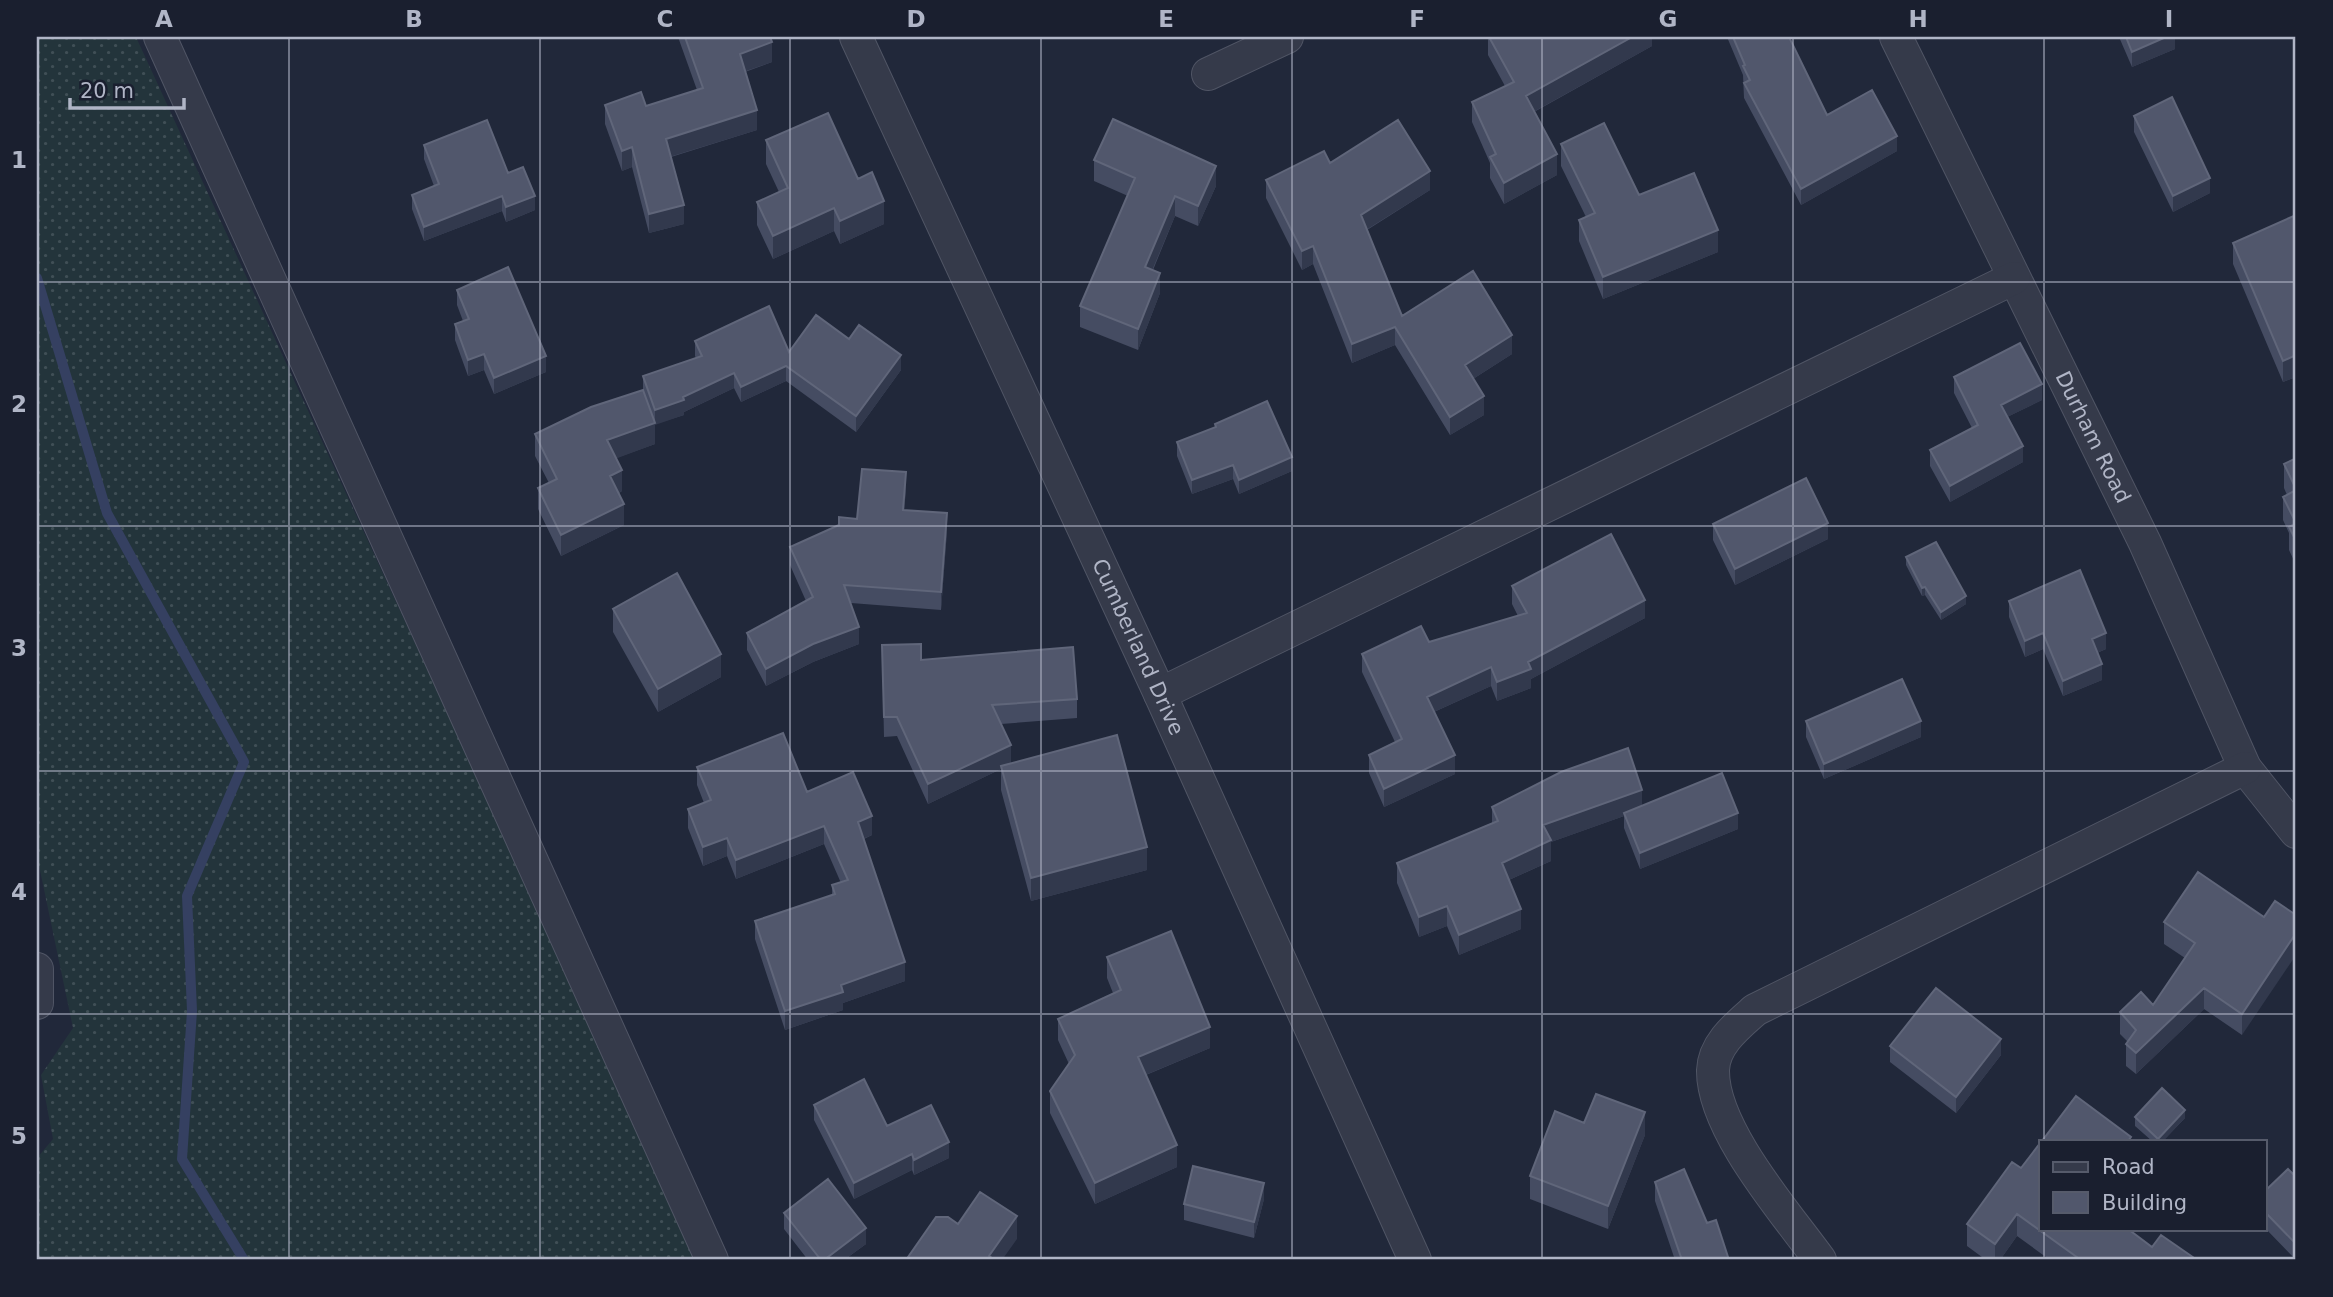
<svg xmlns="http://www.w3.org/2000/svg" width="2333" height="1297" font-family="'DejaVu Sans',sans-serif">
<defs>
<pattern id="grass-dots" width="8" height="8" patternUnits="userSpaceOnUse" patternTransform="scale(1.75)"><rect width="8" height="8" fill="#23343b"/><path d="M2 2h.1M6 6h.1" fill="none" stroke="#404f56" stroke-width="1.8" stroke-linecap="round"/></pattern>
</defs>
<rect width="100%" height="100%" fill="#21283a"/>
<!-- grass -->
<path fill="url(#grass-dots)" d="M 37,37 L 136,37 L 699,1260 L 37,1260 L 37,1158 L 53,1139 L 41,1075 L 73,1028 L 37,856 Z"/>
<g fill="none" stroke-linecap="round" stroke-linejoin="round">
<!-- stream -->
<path stroke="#354061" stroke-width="10" d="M 37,278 L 107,513 L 244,762 L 187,896 L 192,1011 L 182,1159 L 244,1260"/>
<!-- minor casing -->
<g stroke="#505565" stroke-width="34">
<g id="minor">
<path d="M 160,37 L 712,1260"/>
<path id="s1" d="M 856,37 L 1160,694 L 1415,1260"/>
<path id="s2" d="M 1896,37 L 2145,543 L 2245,768 L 2296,832"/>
<path d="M 1208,74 L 1287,37"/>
<path d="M 1160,694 L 2014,278"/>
<path d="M 37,969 L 37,1003"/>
<path d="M 1820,1260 C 1786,1213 1712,1129 1713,1070 C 1714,1044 1737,1026 1755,1010 L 2245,768"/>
</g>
</g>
<!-- minor -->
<use href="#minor" stroke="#353a4a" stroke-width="32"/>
</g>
<!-- wall -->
<path fill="#454c62" d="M 678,37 L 770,37 L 772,62 L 745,72 L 757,130 L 671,157 L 684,224 L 649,233 L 632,167 L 622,171 L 605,124 L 605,105 L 646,106 L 697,90 Z
M 1488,37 L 1652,37 L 1652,46 L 1534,112 L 1557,175 L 1504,204 L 1490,178 L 1490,163 L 1472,122 L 1472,102 L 1505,86 L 1488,55 Z
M 1727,37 L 1789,37 L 1827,115 L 1897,151 L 1801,205 L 1744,98 L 1743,75 Z
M 2119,37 L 2175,37 L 2175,49 L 2132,67 Z
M 2134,116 L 2210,193 L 2173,212 L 2134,132 Z
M 766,140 L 858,179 L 884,224 L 840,244 L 834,231 L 773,259 L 757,225 L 757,202 L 779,192 L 766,164 Z
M 1561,144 L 1639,195 L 1718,252 L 1603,299 L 1579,241 L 1579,220 L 1586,217 L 1561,166 Z
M 424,145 L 508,173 L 535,210 L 506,222 L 502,211 L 424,241 L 412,209 L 412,195 L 434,186 L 424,159 Z
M 1094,160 L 1216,186 L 1198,226 L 1175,216 L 1153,270 L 1160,293 L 1138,350 L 1080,327 L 1080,306 L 1128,196 L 1094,181 Z
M 1330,163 L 1430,190 L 1367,230 L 1402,316 L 1512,354 L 1473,379 L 1484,415 L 1450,435 L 1395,345 L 1352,363 L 1313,264 L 1302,270 L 1266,198 L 1266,180 Z
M 2296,215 L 2296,377 L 2283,382 L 2233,264 L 2233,243 Z
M 457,290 L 546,372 L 494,394 L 484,370 L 468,376 L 455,340 L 455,324 L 463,321 L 457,305 Z
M 849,339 L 901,370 L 856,432 L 786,381 L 741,402 L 734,388 L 684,412 L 684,415 L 655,424 L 655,444 L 616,458 L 622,491 L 619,493 L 624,525 L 561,556 L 538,509 L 538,488 L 549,483 L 535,456 L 535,434 L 643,391 L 643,376 L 696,358 L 695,356 L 695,341 L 789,352 Z
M 1954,377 L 2042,400 L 2007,417 L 2023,462 L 1950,502 L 1930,466 L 1930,450 L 1972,428 L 1954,393 Z
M 1215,424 L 1292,471 L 1239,494 L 1233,479 L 1192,494 L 1177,456 L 1177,442 L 1215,427 Z
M 2296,458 L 2296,565 L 2289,550 L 2289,533 L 2283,520 L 2283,497 L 2287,495 L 2284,488 L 2284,464 Z
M 906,489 L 904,510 L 947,531 L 941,610 L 851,603 L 859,644 L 813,662 L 766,686 L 747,650 L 747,633 L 806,601 L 790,565 L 790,547 L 857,519 Z
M 1713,524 L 1828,539 L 1735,585 L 1713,540 Z
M 1906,557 L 1966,604 L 1941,620 L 1925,595 L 1922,596 L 1906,565 Z
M 1512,586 L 1645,618 L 1531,679 L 1531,688 L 1497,701 L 1491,686 L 1434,712 L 1455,774 L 1384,807 L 1369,773 L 1369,755 L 1395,742 L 1362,672 L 1362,654 L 1429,642 L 1518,616 L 1512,604 Z
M 2009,601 L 2106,649 L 2097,653 L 2102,680 L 2063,696 L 2043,649 L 2025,657 L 2009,617 Z
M 613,609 L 721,677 L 658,712 L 613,632 Z
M 882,645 L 921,660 L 1077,699 L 1077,718 L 1001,724 L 1011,764 L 1147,870 L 1031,901 L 1001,790 L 1001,769 L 928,804 L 897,736 L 884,737 Z
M 1806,721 L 1921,737 L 1824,779 L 1806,737 Z
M 697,767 L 807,792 L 872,835 L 864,839 L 905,981 L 843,1003 L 843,1010 L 785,1030 L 755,939 L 755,921 L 832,895 L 832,885 L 841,883 L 824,844 L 736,879 L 727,856 L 703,866 L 688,828 L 688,809 L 704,803 L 697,785 Z
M 1642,805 L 1738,829 L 1640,869 L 1624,828 L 1624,816 L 1551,842 L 1551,861 L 1509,880 L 1521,929 L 1459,955 L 1447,926 L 1419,937 L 1397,883 L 1397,863 L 1492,823 L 1492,807 Z
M 2264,917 L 2242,1035 L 2204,1009 L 2136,1074 L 2126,1066 L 2126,1044 L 2128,1042 L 2120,1034 L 2120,1012 L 2153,1005 L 2185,958 L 2164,944 L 2164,922 Z
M 1107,957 L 1210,1048 L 1146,1075 L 1177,1167 L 1095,1204 L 1050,1113 L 1050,1091 L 1069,1064 L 1058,1040 L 1058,1019 L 1113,993 L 1107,978 Z
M 1890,1046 L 2001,1055 L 1956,1113 L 1890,1062 Z
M 814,1105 L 887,1126 L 949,1158 L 914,1175 L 912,1170 L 854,1199 L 814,1120 Z
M 2135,1117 L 2185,1118 L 2163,1141 L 2152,1141 L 2135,1126 Z
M 1584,1123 L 1645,1135 L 1608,1229 L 1530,1199 L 1530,1176 Z
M 2021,1168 L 2041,1229 L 2152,1247 L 2197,1260 L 2050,1260 L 2017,1236 L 2000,1260 L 1986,1260 L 1967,1246 L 1967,1224 Z
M 2296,1177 L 2296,1260 L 2265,1228 L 2265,1191 Z
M 1655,1182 L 1707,1223 L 1729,1260 L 1675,1260 L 1655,1201 Z
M 1264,1199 L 1254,1238 L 1184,1220 L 1184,1204 Z
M 784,1213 L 866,1244 L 844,1260 L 808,1260 L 784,1229 Z"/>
<!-- shaded-wall -->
<path fill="#32394d" d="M 1632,37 L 1652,37 L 1652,46 L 1526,116 L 1526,96 Z
M 2166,37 L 2175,37 L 2175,49 L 2132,67 L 2132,52 Z
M 772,42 L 772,62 L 740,73 L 740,54 Z
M 757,110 L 757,130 L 666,158 L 666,139 Z
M 1897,136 L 1897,151 L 1801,205 L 1801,189 Z
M 632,147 L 632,167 L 622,171 L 622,151 Z
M 1557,154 L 1557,175 L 1504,204 L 1504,183 Z
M 1216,166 L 1216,186 L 1198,226 L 1198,206 Z
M 1430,171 L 1430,190 L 1361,233 L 1361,215 Z
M 2210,178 L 2210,193 L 2173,212 L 2173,196 Z
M 502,196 L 502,211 L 424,241 L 424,227 Z
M 535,196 L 535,210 L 506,222 L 506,207 Z
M 1175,196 L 1175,216 L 1145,287 L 1145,267 Z
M 884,201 L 884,224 L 840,244 L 840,221 Z
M 684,205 L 684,224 L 649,233 L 649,214 Z
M 834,208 L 834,231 L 773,259 L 773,236 Z
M 1718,230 L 1718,252 L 1603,299 L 1603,277 Z
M 1313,246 L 1313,264 L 1302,270 L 1302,251 Z
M 1160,273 L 1160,293 L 1138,350 L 1138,329 Z
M 1395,327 L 1395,345 L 1352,363 L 1352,344 Z
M 1512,335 L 1512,354 L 1465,384 L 1465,365 Z
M 484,354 L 484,370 L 468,376 L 468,360 Z
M 901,355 L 901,370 L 856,432 L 856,416 Z
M 2296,355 L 2296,377 L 2283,382 L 2283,361 Z
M 546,356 L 546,372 L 494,394 L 494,378 Z
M 786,366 L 786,381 L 741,402 L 741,387 Z
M 734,373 L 734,388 L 684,412 L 684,415 L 655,425 L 655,410 Z
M 2042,384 L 2042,400 L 2001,420 L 2001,405 Z
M 1484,396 L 1484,415 L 1450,435 L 1450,417 Z
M 655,423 L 655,444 L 607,462 L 607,440 Z
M 2023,446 L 2023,462 L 1950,502 L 1950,486 Z
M 1292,457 L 1292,471 L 1239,494 L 1239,480 Z
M 1233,465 L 1233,479 L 1192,494 L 1192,480 Z
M 622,470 L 622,491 L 610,497 L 610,476 Z
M 906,472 L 906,489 L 903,528 L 903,510 Z
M 624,504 L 624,525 L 561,556 L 561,535 Z
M 947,513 L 947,531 L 941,610 L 941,592 Z
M 1828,523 L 1828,539 L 1735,585 L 1735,569 Z
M 1925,587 L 1925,595 L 1922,596 L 1922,588 Z
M 1966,596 L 1966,604 L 1941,620 L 1941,612 Z
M 1645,600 L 1645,618 L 1531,679 L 1531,688 L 1497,701 L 1497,682 L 1528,662 Z
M 859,627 L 859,644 L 813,662 L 766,686 L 766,669 L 813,644 Z
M 2043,633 L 2043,649 L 2025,657 L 2025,641 Z
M 2106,633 L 2106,649 L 2092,655 L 2092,639 Z
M 721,654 L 721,677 L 658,712 L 658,689 Z
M 2102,664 L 2102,680 L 2063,696 L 2063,681 Z
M 1491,667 L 1491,686 L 1427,715 L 1427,697 Z
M 1921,721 L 1921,737 L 1824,779 L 1824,764 Z
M 1011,745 L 1011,765 L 1001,766 L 1001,769 L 928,804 L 928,784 Z
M 1455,755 L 1455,774 L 1384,807 L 1384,789 Z
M 1642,790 L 1642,810 L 1624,813 L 1624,816 L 1551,842 L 1551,861 L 1502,883 L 1502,863 L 1543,825 Z
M 1738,813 L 1738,829 L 1640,869 L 1640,853 Z
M 872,816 L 872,835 L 858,841 L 858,822 Z
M 824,826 L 824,844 L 736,879 L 736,860 Z
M 727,838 L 727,856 L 703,866 L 703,847 Z
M 1147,847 L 1147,870 L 1031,901 L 1031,878 Z
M 1447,906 L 1447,926 L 1419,937 L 1419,917 Z
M 1521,909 L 1521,929 L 1459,955 L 1459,935 Z
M 2296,933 L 2296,955 L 2242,1035 L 2242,1014 Z
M 905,962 L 905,981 L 843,1003 L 843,1010 L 785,1030 L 785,1011 L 841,985 Z
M 2204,988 L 2204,1009 L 2136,1074 L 2136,1053 Z
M 1210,1027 L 1210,1048 L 1138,1078 L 1138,1057 Z
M 2001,1039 L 2001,1055 L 1956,1113 L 1956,1097 Z
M 2185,1110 L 2185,1118 L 2163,1141 L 2158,1141 L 2158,1139 Z
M 1645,1112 L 1645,1135 L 1608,1229 L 1608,1206 Z
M 949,1142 L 949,1158 L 914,1175 L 914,1160 Z
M 1177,1145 L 1177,1167 L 1095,1204 L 1095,1183 Z
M 912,1154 L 912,1170 L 854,1199 L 854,1183 Z
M 1264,1183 L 1264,1199 L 1254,1238 L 1254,1222 Z
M 2017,1214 L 2017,1236 L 2000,1260 L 1995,1260 L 1995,1244 Z
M 1017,1216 L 1017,1239 L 1002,1260 L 989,1260 L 989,1256 Z
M 866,1228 L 866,1244 L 844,1260 L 824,1260 Z"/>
<!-- building -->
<path fill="#51576c" stroke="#60667a" stroke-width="2" d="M 685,37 L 770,37 L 772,42 L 740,54 L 757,110 L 666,139 L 684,205 L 649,214 L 632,147 L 622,151 L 605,105 L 641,92 L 646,106 L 703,88 Z
M 1489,37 L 1632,37 L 1526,96 L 1557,154 L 1504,183 L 1490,157 L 1496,154 L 1472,102 L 1514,82 Z
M 1733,37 L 1789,37 L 1827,115 L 1872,90 L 1897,136 L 1801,189 L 1744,83 L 1750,80 L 1743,66 L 1745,65 Z
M 2126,37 L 2166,37 L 2132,52 Z
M 2172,97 L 2210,178 L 2173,196 L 2134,116 Z
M 828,113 L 858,179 L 872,172 L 884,201 L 840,221 L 834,208 L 773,236 L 757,202 L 788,188 L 766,140 Z
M 1113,119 L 1216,166 L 1198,206 L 1175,196 L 1145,267 L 1160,273 L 1138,329 L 1080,306 L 1135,178 L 1094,160 Z
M 487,120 L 508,173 L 523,167 L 535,196 L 506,207 L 502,196 L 424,227 L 412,195 L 439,184 L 424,145 Z
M 1398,120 L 1430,171 L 1361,215 L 1402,316 L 1473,271 L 1512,335 L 1465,365 L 1484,396 L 1450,417 L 1395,327 L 1352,344 L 1313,246 L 1302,251 L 1266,180 L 1324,151 L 1330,163 Z
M 1604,123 L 1639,195 L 1694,173 L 1718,230 L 1603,277 L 1579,220 L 1595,213 L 1561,144 Z
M 2296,215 L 2296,355 L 2283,361 L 2233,243 Z
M 508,267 L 546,356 L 494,378 L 484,354 L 468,360 L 455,324 L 469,319 L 457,290 Z
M 769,306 L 789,352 L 816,315 L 849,339 L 859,325 L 901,355 L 856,416 L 786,366 L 741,387 L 734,373 L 683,397 L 684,400 L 655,410 L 643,376 L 702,356 L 695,341 Z
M 2020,343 L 2042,384 L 2001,405 L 2023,446 L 1950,486 L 1930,450 L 1978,425 L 1954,377 Z
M 643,390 L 655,423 L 607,440 L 622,470 L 610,476 L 624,504 L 561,535 L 538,488 L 557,479 L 535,434 L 591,407 Z
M 1267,401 L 1292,457 L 1239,480 L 1233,465 L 1192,480 L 1177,442 L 1216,427 L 1215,424 Z
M 2296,458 L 2296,489 L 2284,464 Z
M 862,469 L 906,472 L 903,510 L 947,513 L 941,592 L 844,585 L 859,627 L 813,644 L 766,669 L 747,633 L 813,597 L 790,547 L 839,525 L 839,517 L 857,519 Z
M 1806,478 L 1828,523 L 1735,569 L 1713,524 Z
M 2296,490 L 2296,541 L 2289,527 L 2296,523 L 2283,497 Z
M 1611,534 L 1645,600 L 1528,662 L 1531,669 L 1497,682 L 1491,667 L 1427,697 L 1455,755 L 1384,789 L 1369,755 L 1402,739 L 1362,654 L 1421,626 L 1429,642 L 1527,613 L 1512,586 Z
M 1936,542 L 1966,596 L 1941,612 L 1925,587 L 1922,588 L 1906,557 Z
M 2080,570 L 2106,633 L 2092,639 L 2102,664 L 2063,681 L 2043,633 L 2025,641 L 2009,601 Z
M 677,573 L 721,654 L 658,689 L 613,609 Z
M 921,644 L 921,660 L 1073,647 L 1077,699 L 992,705 L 1011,745 L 928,784 L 897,717 L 884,717 L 882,645 Z
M 1902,679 L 1921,721 L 1824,764 L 1806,721 Z
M 783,733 L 807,792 L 853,772 L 872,816 L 858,822 L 905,962 L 841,985 L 843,992 L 785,1011 L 755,921 L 835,894 L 832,885 L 848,880 L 824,826 L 736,860 L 727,838 L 703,847 L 688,809 L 711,800 L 697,767 Z
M 1117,735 L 1147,847 L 1031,878 L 1001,766 Z
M 1628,748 L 1642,790 L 1543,825 L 1551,840 L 1502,863 L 1521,909 L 1459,935 L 1447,906 L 1419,917 L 1397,863 L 1498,821 L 1492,807 L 1561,772 Z
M 1722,773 L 1738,813 L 1640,853 L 1624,813 Z
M 2198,872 L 2264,917 L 2275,901 L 2296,915 L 2296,933 L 2242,1014 L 2204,988 L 2136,1053 L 2126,1044 L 2136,1030 L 2120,1012 L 2141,992 L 2153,1005 L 2195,943 L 2164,922 Z
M 1171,931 L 1210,1027 L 1138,1057 L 1177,1145 L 1095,1183 L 1050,1091 L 1075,1055 L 1058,1019 L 1121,990 L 1107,957 Z
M 1936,988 L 2001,1039 L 1956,1097 L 1890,1046 Z
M 864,1079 L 887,1126 L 931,1105 L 949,1142 L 914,1160 L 912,1154 L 854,1183 L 814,1105 Z
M 2162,1088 L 2185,1110 L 2158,1139 L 2135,1117 Z
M 1596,1094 L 1645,1112 L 1608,1206 L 1530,1176 L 1555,1111 L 1584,1123 Z
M 2076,1096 L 2131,1137 L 2128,1141 L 2042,1141 Z
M 2041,1142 L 2041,1229 L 2128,1229 L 2152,1247 L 2161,1235 L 2197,1260 L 2081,1260 L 2017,1214 L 1995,1244 L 1967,1224 L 2012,1162 L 2021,1168 Z
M 1193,1166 L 1264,1183 L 1254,1222 L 1184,1204 Z
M 1684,1169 L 1707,1223 L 1716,1220 L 1729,1260 L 1682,1260 L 1655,1182 Z
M 2288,1169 L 2296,1177 L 2296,1244 L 2265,1212 L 2265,1191 Z
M 828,1179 L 866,1228 L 824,1260 L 821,1260 L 784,1213 Z
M 980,1192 L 1017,1216 L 989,1256 L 995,1260 L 906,1260 L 936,1217 L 948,1217 L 958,1224 Z"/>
<!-- grid -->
<path fill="none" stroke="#b0b5c6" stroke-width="2" stroke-opacity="0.55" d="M 289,37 L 289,1260M 540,37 L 540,1260M 790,37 L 790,1260M 1041,37 L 1041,1260M 1292,37 L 1292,1260M 1542,37 L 1542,1260M 1793,37 L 1793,1260M 2044,37 L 2044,1141M 37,282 L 2296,282M 37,526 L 2296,526M 37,771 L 2296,771M 37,1014 L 2296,1014M 2044,1229 L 2044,1260"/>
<g text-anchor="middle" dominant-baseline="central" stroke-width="5" stroke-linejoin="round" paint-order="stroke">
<!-- street labels -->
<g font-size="21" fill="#b0b5c6" stroke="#1a1f2f">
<text stroke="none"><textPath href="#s2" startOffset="446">Durham Road</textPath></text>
<text stroke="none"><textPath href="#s1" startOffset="672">Cumberland Drive</textPath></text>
</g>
</g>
<!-- border -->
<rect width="2333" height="1297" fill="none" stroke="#1a1f2f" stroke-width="77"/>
<!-- legend -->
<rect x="2039" y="1140" width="228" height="91" fill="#1a1f2f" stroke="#565b6b" stroke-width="2"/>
<rect x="2053" y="1162" width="35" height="10" fill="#353a4a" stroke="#565b6b" stroke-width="2"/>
<text x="2102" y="1174" font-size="21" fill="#b0b5c6">Road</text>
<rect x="2053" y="1192" width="35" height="21" fill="#51576c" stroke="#565b6b" stroke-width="2"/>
<text x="2102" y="1210" font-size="21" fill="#b0b5c6">Building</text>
<!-- scale -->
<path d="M70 98v10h114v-10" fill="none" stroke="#b0b5c6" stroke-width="3.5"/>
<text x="80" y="98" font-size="21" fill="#b0b5c6" stroke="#1a1f2f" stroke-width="5" paint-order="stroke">20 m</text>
<rect x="38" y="38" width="2256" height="1220" fill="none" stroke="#b0b5c6" stroke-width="2.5"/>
<g font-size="23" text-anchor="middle" font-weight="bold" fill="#b0b5c6">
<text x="164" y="27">A</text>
<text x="414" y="27">B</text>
<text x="665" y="27">C</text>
<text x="916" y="27">D</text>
<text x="1166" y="27">E</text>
<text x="1417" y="27">F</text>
<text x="1668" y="27">G</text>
<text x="1918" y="27">H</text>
<text x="2169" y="27">I</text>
<text x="19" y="168">1</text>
<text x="19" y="412">2</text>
<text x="19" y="656">3</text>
<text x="19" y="900">4</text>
<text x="19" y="1144">5</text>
</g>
</svg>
